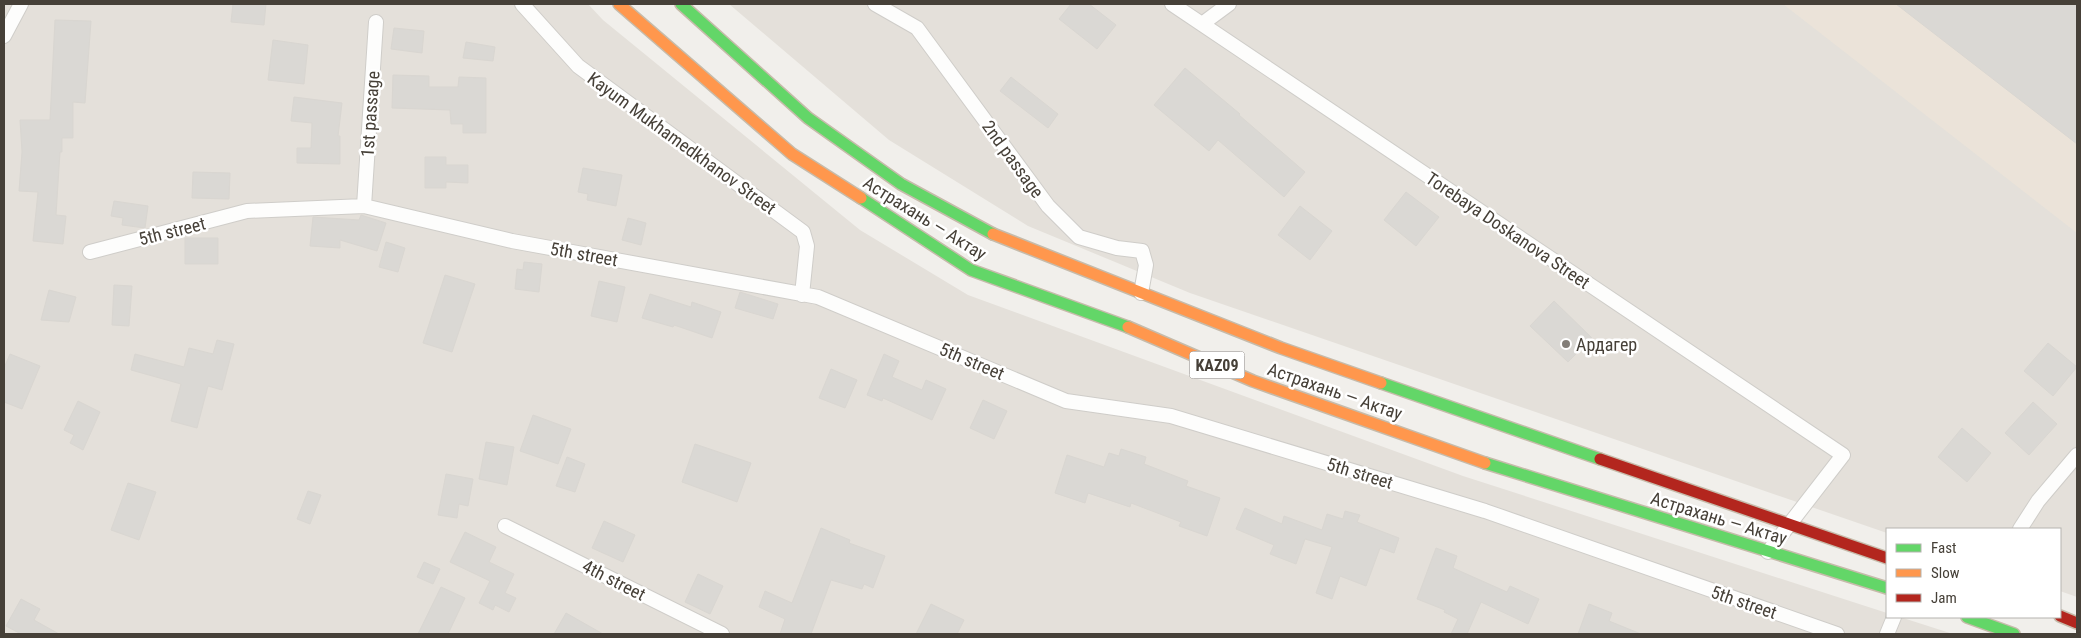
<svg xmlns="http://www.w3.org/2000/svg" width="2081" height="638" font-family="'Roboto Condensed',sans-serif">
<rect width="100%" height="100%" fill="#f1efeb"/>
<!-- residential -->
<path fill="#e4e0da" d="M 4,4 L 588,4 L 603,20 L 860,230 L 968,295 L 1463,476 L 1887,613 L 1887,617 L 1900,617 L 1953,634 L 4,634 Z
M 729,4 L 2077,4 L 2077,597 L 2060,591 L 2060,529 L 1887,529 L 1887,533 L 1190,293 L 1028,226 L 889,140 Z"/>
<!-- commercial -->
<path fill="#ebe3d9" d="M 1783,4 L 2077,4 L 2077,233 Z"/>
<!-- building -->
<path fill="#dad8d4" stroke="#d9d6d1" d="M 233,4 L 266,4 L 264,25 L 231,22 Z
M 1071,4 L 1089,4 L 1116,25 L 1097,49 L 1059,19 Z
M 1896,4 L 2077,4 L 2077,144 Z
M 55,20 L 91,21 L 85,103 L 73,102 L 73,138 L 62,138 L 62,152 L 60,152 L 56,215 L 66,216 L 63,244 L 33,241 L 38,192 L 19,191 L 22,152 L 20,120 L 50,120 Z
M 394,28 L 424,31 L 422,53 L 391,49 Z
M 273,40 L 308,45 L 304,84 L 268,80 Z
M 466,42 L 495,47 L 493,61 L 463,58 Z
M 1185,68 L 1240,114 L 1239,115 L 1305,172 L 1284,197 L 1218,140 L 1209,151 L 1154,105 Z
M 393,75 L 429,76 L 429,87 L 458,87 L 459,77 L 486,78 L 486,133 L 463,133 L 463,124 L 451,124 L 450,110 L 392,108 Z
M 1011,77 L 1058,114 L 1048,128 L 1000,91 Z
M 294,97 L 342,103 L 338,136 L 340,136 L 340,164 L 297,163 L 297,148 L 311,148 L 312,123 L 291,121 Z
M 425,157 L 446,157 L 446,165 L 468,165 L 468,183 L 446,182 L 446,188 L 425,188 Z
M 583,168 L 622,175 L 616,206 L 587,200 L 588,194 L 578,192 Z
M 193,172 L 230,173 L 229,199 L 192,198 Z
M 1406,192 L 1439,217 L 1416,246 L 1384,220 Z
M 114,201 L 148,206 L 145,228 L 122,225 L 123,218 L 111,216 Z
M 1300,206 L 1332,231 L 1310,260 L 1278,235 Z
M 361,215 L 386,223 L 377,251 L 340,240 L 340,248 L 310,246 L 313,217 L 359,220 Z
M 628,218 L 646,223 L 641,245 L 622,240 Z
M 185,238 L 218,238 L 218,264 L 185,264 Z
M 386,242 L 405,248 L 398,272 L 379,267 Z
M 524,262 L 542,264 L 539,292 L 515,289 L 517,269 L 523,270 Z
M 445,275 L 475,284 L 452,352 L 423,343 Z
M 599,281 L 625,287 L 617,322 L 591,316 Z
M 114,285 L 132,286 L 129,326 L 112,325 Z
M 49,290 L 76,297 L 69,322 L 41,320 Z
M 740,292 L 778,304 L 773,319 L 735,308 Z
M 650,294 L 691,307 L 692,302 L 721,312 L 712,338 L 674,325 L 673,327 L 642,318 Z
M 1554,301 L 1592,338 L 1568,362 L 1530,326 Z
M 217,340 L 234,344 L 222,390 L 208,386 L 197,428 L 171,421 L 181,384 L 131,370 L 135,354 L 184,367 L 189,348 L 213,354 Z
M 2048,343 L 2077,367 L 2053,396 L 2024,371 Z
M 10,354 L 40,366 L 22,409 L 4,402 L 4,368 Z
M 884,354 L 899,361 L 892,377 L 922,390 L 926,380 L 946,389 L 932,420 L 883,398 L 882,401 L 867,395 Z
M 831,369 L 857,380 L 845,408 L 819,398 Z
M 983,400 L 1007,411 L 994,439 L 970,428 Z
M 78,401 L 100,412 L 83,450 L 70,443 L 74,435 L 64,430 Z
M 2033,402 L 2057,424 L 2029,455 L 2005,433 Z
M 533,415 L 571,429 L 558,464 L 520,451 Z
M 1962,428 L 1991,453 L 1967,482 L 1938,457 Z
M 486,442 L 514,447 L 507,485 L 479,479 Z
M 695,444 L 751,463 L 737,502 L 682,482 Z
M 1121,449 L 1146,457 L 1144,464 L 1188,481 L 1186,486 L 1220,498 L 1207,536 L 1179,526 L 1181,522 L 1131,503 L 1130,507 L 1088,493 L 1085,503 L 1055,493 L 1067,455 L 1104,467 L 1109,453 L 1119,456 Z
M 567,457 L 585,464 L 575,492 L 556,486 Z
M 446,474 L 473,479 L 468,506 L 459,504 L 457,518 L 438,515 Z
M 128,483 L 156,492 L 139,540 L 111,530 Z
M 308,491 L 321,495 L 310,524 L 297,519 Z
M 1245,508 L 1282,524 L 1284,516 L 1322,530 L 1327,514 L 1343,519 L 1345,511 L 1360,515 L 1357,522 L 1399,538 L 1394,553 L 1380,548 L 1366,586 L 1340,576 L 1332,599 L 1316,593 L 1332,547 L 1305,539 L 1296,564 L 1270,554 L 1274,545 L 1236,529 Z
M 604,521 L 635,535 L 623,562 L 592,548 Z
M 821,528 L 850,540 L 849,543 L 885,556 L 873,588 L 864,584 L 862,589 L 831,580 L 811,634 L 780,634 L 785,619 L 759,607 L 765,591 L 792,603 Z
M 465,532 L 496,547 L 489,562 L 514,574 L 505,593 L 516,598 L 509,612 L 495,605 L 493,610 L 479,603 L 490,581 L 450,562 Z
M 1436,548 L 1457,556 L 1453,568 L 1507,592 L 1510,586 L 1539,599 L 1528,624 L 1481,602 L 1467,634 L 1451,634 L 1458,619 L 1444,612 L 1445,610 L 1417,599 Z
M 424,562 L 440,569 L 433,584 L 417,577 Z
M 698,574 L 723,586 L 710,614 L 685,602 Z
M 441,587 L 465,598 L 448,634 L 418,634 Z
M 21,599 L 40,609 L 34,620 L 59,634 L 21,634 L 6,626 Z
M 931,604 L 964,620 L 957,634 L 916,634 Z
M 1589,604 L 1612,613 L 1609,621 L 1641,634 L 1578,634 Z
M 566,613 L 603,634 L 554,634 Z"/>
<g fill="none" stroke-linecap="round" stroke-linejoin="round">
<!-- street casing -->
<g stroke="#cfcdc9" stroke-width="16">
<path id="street" d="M 522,4 L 578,66 L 803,232 L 807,246 L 802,295
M 875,4 L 917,28 L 1048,206 L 1079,237 L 1117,248 L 1142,251 L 1146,265 L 1141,293
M 1172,4 L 1843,455 L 1768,552
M 1202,24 L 1229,4
M 4,36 L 21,4
M 364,206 L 376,22
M 90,252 L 247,211 L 364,206 L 512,241 L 818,297 L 1066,401 L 1171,416 L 1485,511 L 1837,634
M 505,526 L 722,634
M 2020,529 L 2038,501 L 2077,455
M 1887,634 L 1894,617"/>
</g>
<!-- fast casing -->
<g stroke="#c6bbaa" stroke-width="14">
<path id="fast" d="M 681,4 L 808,118 L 901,184 L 993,234
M 861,198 L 971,270 L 1128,327
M 1381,383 L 1600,459
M 1485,463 L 1887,588
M 1967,617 L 2014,634"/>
</g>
<!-- slow casing -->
<g stroke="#c6bbaa" stroke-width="14">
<path id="slow" d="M 619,4 L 792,154 L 861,198
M 993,234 L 1281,348 L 1381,383
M 1128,327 L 1253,381 L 1485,463"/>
</g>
<!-- jam casing -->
<g stroke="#c6bbaa" stroke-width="14">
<path id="jam" d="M 1600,459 L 1887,558
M 2060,616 L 2077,623"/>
</g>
<!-- street -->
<use href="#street" stroke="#fdfdfc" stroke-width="14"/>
<!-- fast -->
<use href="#fast" stroke="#63d668" stroke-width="11"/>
<!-- slow -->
<use href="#slow" stroke="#ff974d" stroke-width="11"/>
<!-- jam -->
<use href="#jam" stroke="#b3261e" stroke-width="11"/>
</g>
<!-- markers -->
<circle fill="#827d77" stroke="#fff" stroke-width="2" cx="1566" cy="344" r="5"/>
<g text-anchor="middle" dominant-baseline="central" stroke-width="5" stroke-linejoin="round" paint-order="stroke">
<!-- shield labels -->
<rect fill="#fff" stroke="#7e7974" stroke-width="1" x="1189.5" y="351.5" width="55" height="27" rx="4"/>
<g font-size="16" font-weight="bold" fill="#464038">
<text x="1217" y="365">KAZ09</text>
</g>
<!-- street labels -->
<g font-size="18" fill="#464038" stroke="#fff">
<text transform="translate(370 114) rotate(-86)">1st passage</text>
<text transform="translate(682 143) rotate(36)">Kayum Mukhamedkhanov Street</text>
<text transform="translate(1013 159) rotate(54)">2nd passage</text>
<text transform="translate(925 218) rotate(32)">Астрахань — Актау</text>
<text transform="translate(1508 230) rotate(34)">Torebaya Doskanova Street</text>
<text transform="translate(172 231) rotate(-14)">5th street</text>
<text transform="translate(584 254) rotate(10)">5th street</text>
<text transform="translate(972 361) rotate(23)">5th street</text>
<text transform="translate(1335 391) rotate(19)">Астрахань — Актау</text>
<text transform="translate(1360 473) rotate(17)">5th street</text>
<text transform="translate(1719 518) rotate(17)">Астрахань — Актау</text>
<text transform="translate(614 580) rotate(27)">4th street</text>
<text transform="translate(1744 602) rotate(19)">5th street</text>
</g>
<!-- poi labels -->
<g font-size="18" fill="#464038" stroke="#fff" text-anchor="start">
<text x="1576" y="344">Ардагер</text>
</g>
</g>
<!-- border -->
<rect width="2081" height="638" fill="none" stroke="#464038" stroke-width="10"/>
<!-- legend -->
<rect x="1886" y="528" width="175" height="90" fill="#ffffff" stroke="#b5b3af"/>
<rect x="1896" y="544" width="25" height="8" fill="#63d668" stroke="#b5b3af"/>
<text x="1931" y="553" font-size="15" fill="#464038">Fast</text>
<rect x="1896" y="569" width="25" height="8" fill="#ff974d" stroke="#b5b3af"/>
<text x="1931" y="578" font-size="15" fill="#464038">Slow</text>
<rect x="1896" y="594" width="25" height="8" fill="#b3261e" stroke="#b5b3af"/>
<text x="1931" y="603" font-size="15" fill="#464038">Jam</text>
</svg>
